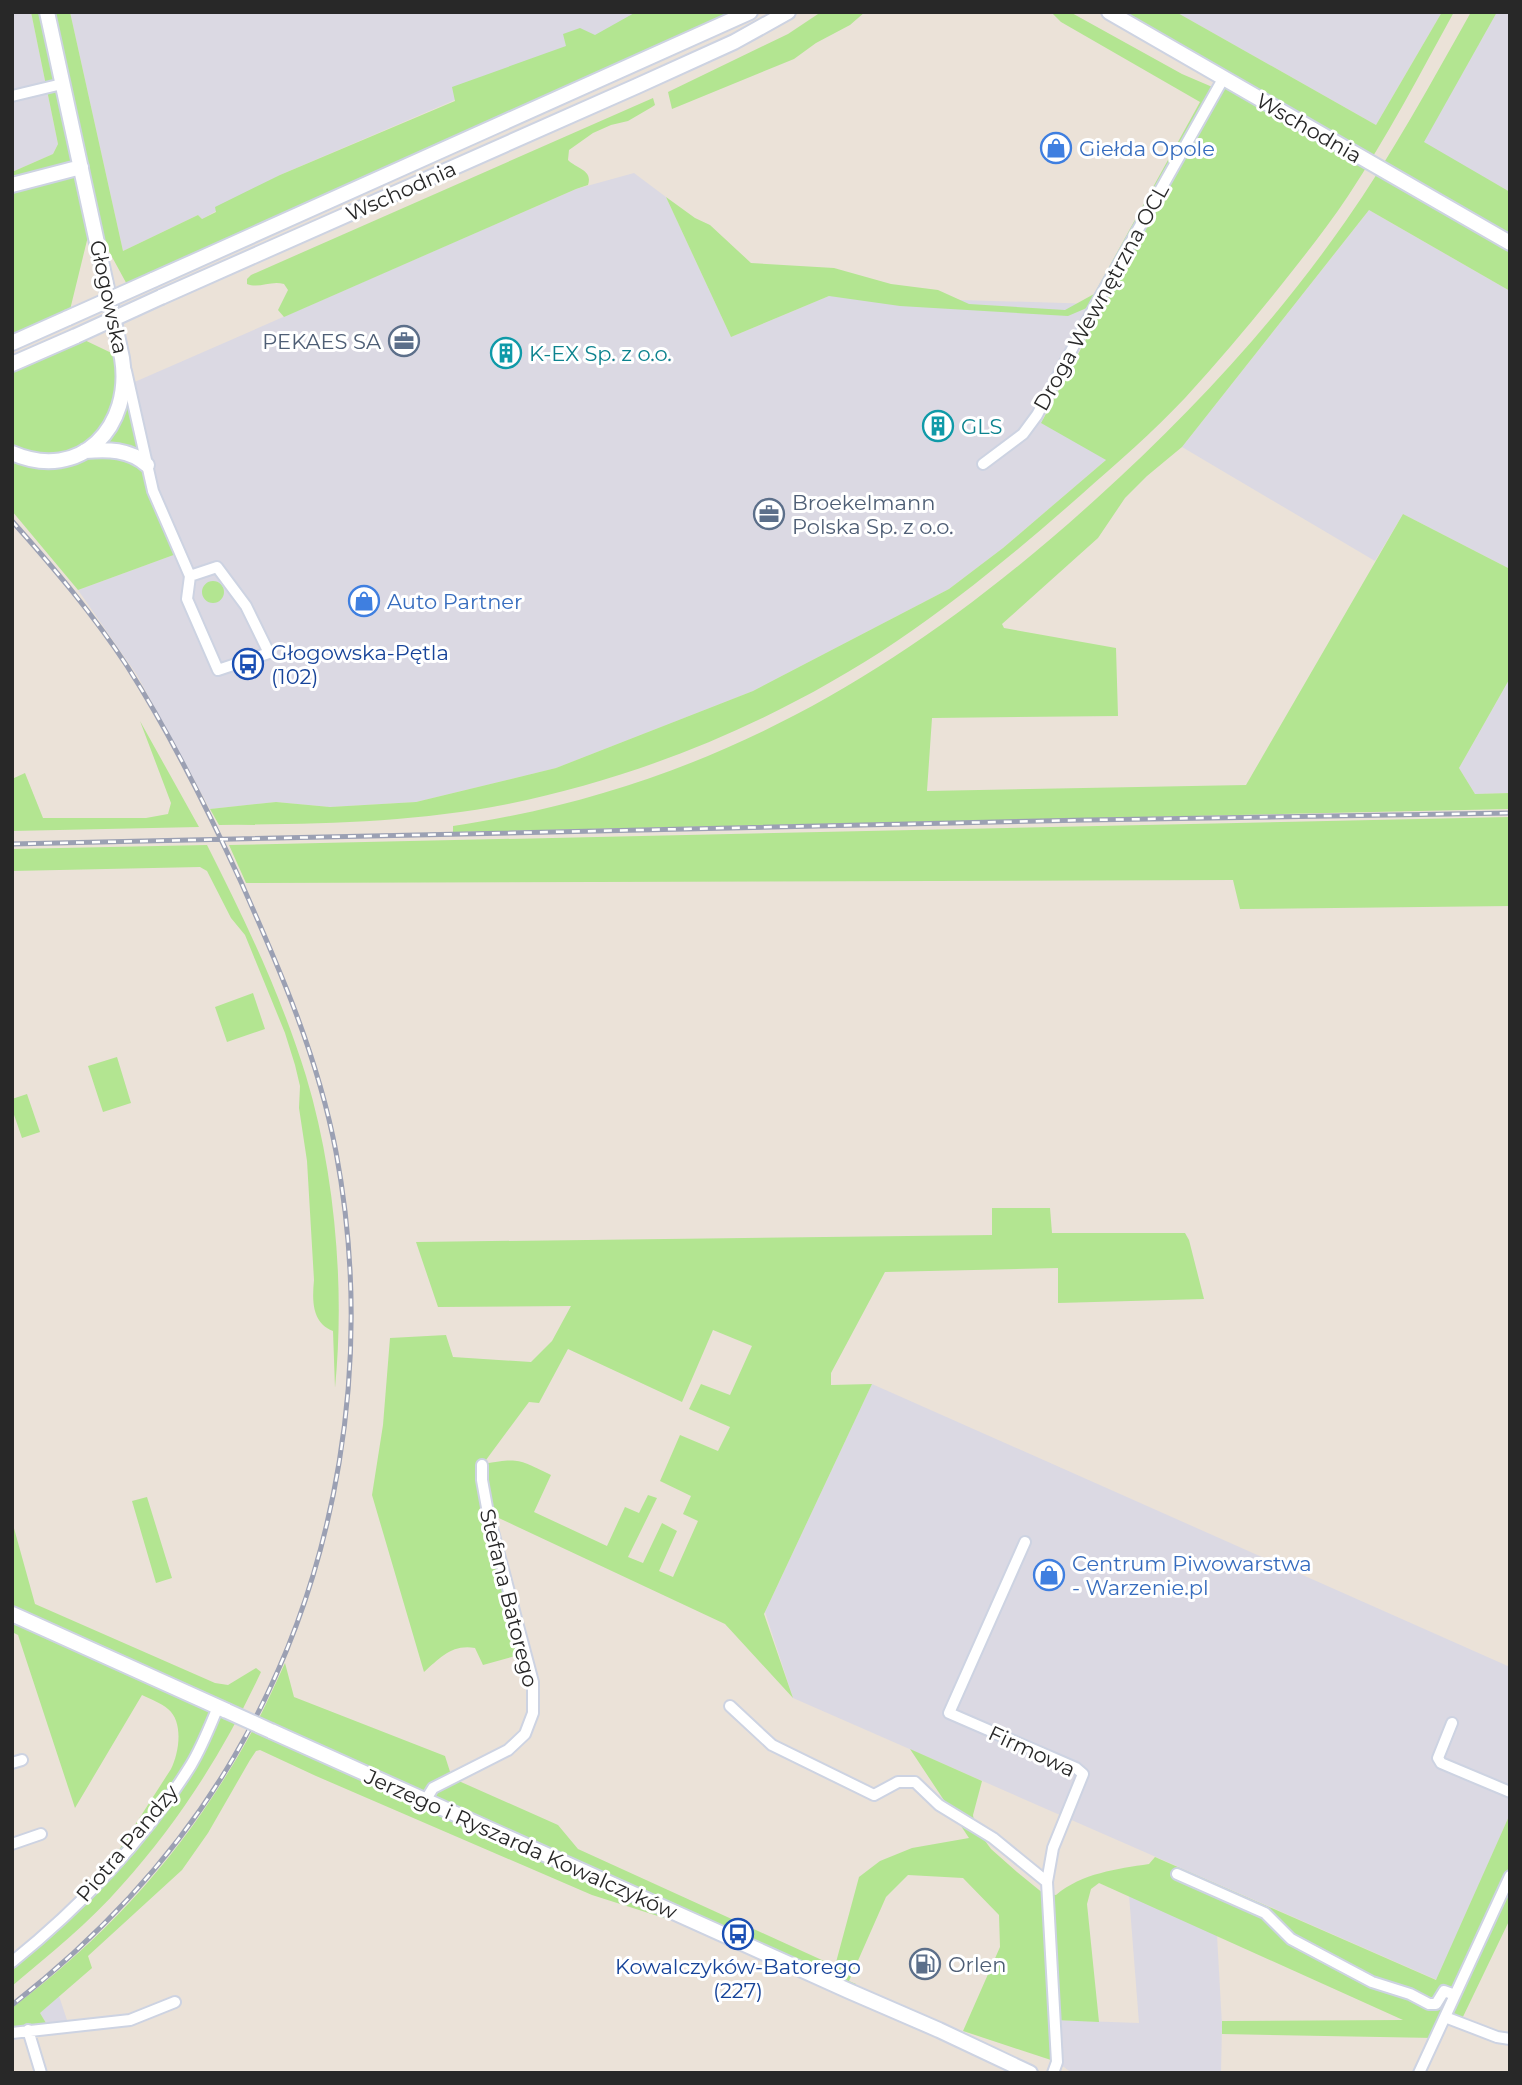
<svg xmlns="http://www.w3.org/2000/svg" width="1522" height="2085" font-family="Montserrat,sans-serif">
<rect width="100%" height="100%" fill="#ebe2d8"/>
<!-- industrial -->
<path fill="#dbd9e3" d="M 12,12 L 31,12 L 58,144 L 53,154 L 12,172 Z
M 70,12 L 660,12 L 280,175 L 202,219 L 198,215 L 123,251 Z
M 1176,12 L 1442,12 L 1376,125 Z
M 1497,12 L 1510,12 L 1510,192 L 1423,143 Z
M 634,173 L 666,197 L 731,337 L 829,296 L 1096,304 L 1037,415 L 1106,460 L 1003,548 L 949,589 L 753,691 L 556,768 L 416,802 L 330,807 L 276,802 L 210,809 L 137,675 L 78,590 L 179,553 L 162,515 L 130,384 L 576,189 Z
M 1369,210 L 1510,291 L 1510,569 L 1403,514 L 1375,561 L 1182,447 Z
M 1510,678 L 1510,793 L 1475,794 L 1459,768 Z
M 872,1384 L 1510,1667 L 1510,1814 L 1437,1980 L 793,1698 L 765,1612 Z
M 1129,1895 L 1217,1935 L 1222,2025 L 1221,2073 L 1072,2073 L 1057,2062 L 1055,2020 L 1139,2023 Z
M 59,1996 L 69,2026 L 49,2028 L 40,2013 Z"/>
<!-- green -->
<path fill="#b3e591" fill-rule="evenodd" d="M 31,12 L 70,12 L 123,251 L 198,215 L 202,219 L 216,212 L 215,207 L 280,175 L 455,101 L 452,87 L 566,46 L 563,34 L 580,28 L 595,35 L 636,12 L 750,12 L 130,290 L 92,220 L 68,318 L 12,343 L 12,172 L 53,154 L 58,144 Z
M 821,12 L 865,12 L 850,25 L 816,43 L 794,59 L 672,109 L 668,92 L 788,34 Z
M 1051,12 L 1070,12 L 1182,74 L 1217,89 L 1223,80 L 1109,12 L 1176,12 L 1376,125 L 1442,12 L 1454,12 C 1420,74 1387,137 1348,196 C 1328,226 1305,255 1282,284 C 1251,323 1219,361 1185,398 C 1153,432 1117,463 1082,494 C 1023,546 962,597 897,641 C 781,719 646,776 508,804 C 412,823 316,824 219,825 L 210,809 L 276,802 L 330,807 L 416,802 L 556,768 L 753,691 L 949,589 L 1003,548 L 1106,460 L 1041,423 L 1111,293 L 1105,288 L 1096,304 L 1068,316 L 900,306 L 829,296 L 731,337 L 666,197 L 695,218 L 710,225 L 751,263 L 834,268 L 891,284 L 938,290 L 969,304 L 1065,310 L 1094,294 L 1200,102 L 1061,22 Z
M 1471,12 L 1497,12 L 1424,142 L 1510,192 L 1510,291 L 1369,210 L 1182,447 L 1147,476 L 1125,498 L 1098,538 L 1002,624 L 1004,628 L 1116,648 L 1118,716 L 932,718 L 927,791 L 1246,785 L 1403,514 L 1510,569 L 1510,678 L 1459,768 L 1475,794 L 1510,793 L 1510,809 L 453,832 L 453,826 C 710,788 906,671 1096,499 C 1189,415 1274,324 1345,222 C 1392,155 1431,83 1471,12 Z
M 653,98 L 655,105 L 652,107 L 628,121 L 611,125 L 593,133 L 569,150 L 568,160 C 577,169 593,170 588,185 L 576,189 L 284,317 L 278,310 L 288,290 L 284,284 C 271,280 259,289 247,284 L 247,279 L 251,275 Z
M 76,336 L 122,358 L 147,465 L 179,553 L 78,590 L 12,511 L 12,373 L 25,360 Z
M202 592a11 11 0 1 1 22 0a11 11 0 1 1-22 0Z
M 140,721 L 199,827 L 12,831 L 12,779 L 25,773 L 43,818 L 146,818 L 168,814 L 171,803 Z
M 1510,817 L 1510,906 L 1240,909 L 1233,880 L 246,883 L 229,845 Z
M 207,845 C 245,920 281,995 306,1076 C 335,1172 345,1288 335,1388 L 333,1331 C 312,1323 312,1301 314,1280 L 307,1161 L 299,1108 L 300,1086 L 295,1065 L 285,1033 L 245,935 L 231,918 L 207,871 L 200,867 L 12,871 L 12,849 Z
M 253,993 L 265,1029 L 227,1042 L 215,1007 Z
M 117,1057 L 131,1103 L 103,1112 L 88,1066 Z
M 27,1094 L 40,1132 L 22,1138 L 12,1109 L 12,1099 Z
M 992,1208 L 1050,1208 L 1052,1233 L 1185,1233 L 1189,1240 L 1204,1299 L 1058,1303 L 1058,1268 L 885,1272 L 831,1373 L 831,1385 L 872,1384 L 764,1614 L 793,1698 L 725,1624 L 488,1513 L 526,1653 L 483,1665 L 475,1648 C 452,1644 440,1658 424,1672 L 372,1495 L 383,1425 L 390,1338 L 446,1335 L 453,1357 L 531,1362 L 552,1341 L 571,1306 L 438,1307 L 416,1242 L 992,1235 ZM 713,1330 L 752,1346 L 730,1395 L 701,1384 L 689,1409 L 730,1427 L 718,1451 L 680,1435 L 660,1481 L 691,1496 L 683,1514 L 698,1521 L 673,1577 L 659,1571 L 677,1531 L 662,1523 L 643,1563 L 628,1557 L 657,1498 L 648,1495 L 639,1513 L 625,1507 L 607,1546 L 534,1512 L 551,1475 C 517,1459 520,1458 483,1464 L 529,1402 L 539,1403 L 568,1349 L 682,1402 Z
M 147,1497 L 172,1578 L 156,1583 L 132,1501 Z
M 12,1521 L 35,1604 L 215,1683 L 228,1685 L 256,1668 L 261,1672 C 225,1749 179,1822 122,1885 C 89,1923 50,1954 12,1986 L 12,1962 L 99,1881 L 171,1769 C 179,1753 184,1722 168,1709 C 161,1703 150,1699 142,1695 L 75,1808 L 18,1635 L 12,1632 L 12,1622 L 193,1703 L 12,1614 Z
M 285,1663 L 294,1697 L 445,1756 L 452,1778 L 558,1825 L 578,1849 L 835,1966 L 859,1877 L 880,1861 L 912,1848 L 969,1838 L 910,1749 L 982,1781 L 973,1815 L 975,1827 L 991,1849 L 1017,1872 L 1044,1894 L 1056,1895 C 1082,1873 1117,1869 1149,1864 L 1155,1857 L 1436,1980 L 1510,1814 L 1510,1919 L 1460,2023 L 1445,2018 L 1435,2038 L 1222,2034 L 1222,2021 L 1403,2020 L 1099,1883 L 1091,1889 L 1087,1904 L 1099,2022 L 1055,2020 L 1057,2062 L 963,2031 L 1000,1947 L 999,1915 L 963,1878 L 908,1875 L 886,1897 L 849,1981 L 856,1984 L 849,1991 L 683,1924 L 592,1895 L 316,1776 L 260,1750 L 256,1751 L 250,1760 L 208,1833 L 182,1870 L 88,1956 L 92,1968 L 40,2013 L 49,2028 L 12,2033 L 12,2008 C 114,1930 188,1847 250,1735 C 263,1712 274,1687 285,1663 Z"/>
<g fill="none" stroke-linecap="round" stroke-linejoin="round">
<!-- street casing -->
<g stroke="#cdd3e2" stroke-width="14">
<path id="street" d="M 12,96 L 62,84
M 126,371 L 153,491 L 190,576 L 187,599 L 218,670 L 269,653 L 246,606 L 217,567 L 190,576
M 983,464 L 1023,434 L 1037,415 L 1096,304 L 1223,79
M 1025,1542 L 949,1713 L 1076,1768 L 1083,1774 L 1053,1848 L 1047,1882 L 1057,2062 L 1053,2073
M 730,1706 L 772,1745 L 874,1795 L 898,1782 L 915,1782 L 939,1805 L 993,1838 L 1047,1882
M 1452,1723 L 1438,1758 L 1441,1763 L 1510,1792
M 12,1763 L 22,1760
M 425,1801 L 433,1788 L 508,1750 L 525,1734 L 533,1713 L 533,1682 L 488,1513 L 482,1480 L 482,1465
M 12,1844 L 41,1834
M 1177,1874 L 1265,1913 L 1291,1939 L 1372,1982 L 1410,1994 L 1429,2004 L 1436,2004 L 1444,1991 L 1455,1995
M 12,1962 C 80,1907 145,1839 191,1765 C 202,1747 210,1726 218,1707
M 1445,2017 L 1497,2037 L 1510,2039
M 28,2030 L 41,2073
M 12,2033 L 130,2020 L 175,2002
M 1419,2073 L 1510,1876"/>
</g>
<!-- secondary casing -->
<g stroke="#cdd3e2" stroke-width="18">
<path id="secondary" d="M 1109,12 L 1510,243
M 12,185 L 81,167
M 153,280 L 750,12
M 161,297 L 637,86 L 734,42 L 788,12
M 12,343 L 68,318
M 12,364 L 76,336
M 85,451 C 107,449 130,449 147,465
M 12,453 C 81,483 133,426 122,358 L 47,12
M 12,1614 L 227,1711
M 271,1731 L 849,1991 L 939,2030 L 1030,2073"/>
</g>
<!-- street -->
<use href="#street" stroke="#fff" stroke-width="10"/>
<!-- secondary -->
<use href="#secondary" stroke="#fff" stroke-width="14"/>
<!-- rail casing -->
<g stroke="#9ba0b3" stroke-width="5">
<path id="rail" d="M 12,521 C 53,567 93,614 127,666 C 171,735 207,808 241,882 C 280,970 318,1057 336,1152 C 374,1356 340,1575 235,1755 C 179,1852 100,1936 12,2005
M 12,844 L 1087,820 L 1510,813"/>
</g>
<!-- rail -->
<use href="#rail" stroke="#fff" stroke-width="2.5" stroke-dasharray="8" stroke-linecap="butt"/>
<!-- secondary-bridge casing -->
<g stroke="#cdd3e2" stroke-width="18" stroke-linecap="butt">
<path id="secondary-bridge" d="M 68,318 L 153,280
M 76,336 L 161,297
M 227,1711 L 271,1731"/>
</g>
<!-- secondary-bridge -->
<use href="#secondary-bridge" stroke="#fff" stroke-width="14"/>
</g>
<!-- icons -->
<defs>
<g id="shop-ring" transform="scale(1.575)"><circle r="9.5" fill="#fff" stroke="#3f7fe0" stroke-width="1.5"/><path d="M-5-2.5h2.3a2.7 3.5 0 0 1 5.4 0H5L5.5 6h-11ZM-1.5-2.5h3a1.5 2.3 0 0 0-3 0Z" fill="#3f7fe0"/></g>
<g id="office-ring" transform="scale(1.575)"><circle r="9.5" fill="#fff" stroke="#5c6f8a" stroke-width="1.5"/><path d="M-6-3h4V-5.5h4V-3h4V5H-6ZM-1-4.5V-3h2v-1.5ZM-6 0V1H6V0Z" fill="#5c6f8a"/></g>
<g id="building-ring" transform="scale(1.575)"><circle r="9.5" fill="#fff" stroke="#0f9aa8" stroke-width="1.5"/><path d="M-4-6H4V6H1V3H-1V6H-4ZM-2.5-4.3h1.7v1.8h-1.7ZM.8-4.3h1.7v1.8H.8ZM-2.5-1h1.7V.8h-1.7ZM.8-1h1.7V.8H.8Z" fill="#0f9aa8"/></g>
<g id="bus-ring" transform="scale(1.575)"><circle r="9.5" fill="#fff" stroke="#1a4fb4" stroke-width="1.5"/><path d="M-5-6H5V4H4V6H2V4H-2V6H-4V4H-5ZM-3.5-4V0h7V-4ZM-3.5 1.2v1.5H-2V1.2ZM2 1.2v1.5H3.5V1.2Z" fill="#1a4fb4"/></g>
<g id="fuel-ring" transform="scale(1.575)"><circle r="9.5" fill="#fff" stroke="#5c6f8a" stroke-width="1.5"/><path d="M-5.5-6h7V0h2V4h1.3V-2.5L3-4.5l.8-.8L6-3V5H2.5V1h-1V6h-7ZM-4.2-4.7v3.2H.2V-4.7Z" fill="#5c6f8a"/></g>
</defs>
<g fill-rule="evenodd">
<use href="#shop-ring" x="1056" y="148"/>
<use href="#office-ring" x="404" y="341"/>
<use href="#building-ring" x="506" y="353"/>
<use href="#building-ring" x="938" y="426"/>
<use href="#office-ring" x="769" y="514"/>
<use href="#shop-ring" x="364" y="601"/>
<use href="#bus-ring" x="248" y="664"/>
<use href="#shop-ring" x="1049" y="1575"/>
<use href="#bus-ring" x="738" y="1934"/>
<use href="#fuel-ring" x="925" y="1964"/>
</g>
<g text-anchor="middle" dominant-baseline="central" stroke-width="6" stroke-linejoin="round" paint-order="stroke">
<!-- street labels -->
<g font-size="21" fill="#282828" stroke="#fff">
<text transform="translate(1309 128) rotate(30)">Wschodnia</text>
<text transform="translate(401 191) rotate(-24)">Wschodnia</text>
<text transform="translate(109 297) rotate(78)">Głogowska</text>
<text transform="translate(1101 297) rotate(-61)">Droga Wewnętrzna OCL</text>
<text transform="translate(509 1598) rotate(76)">Stefana Batorego</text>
<text transform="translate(1032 1751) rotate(25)">Firmowa</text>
<text transform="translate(127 1843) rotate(-50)">Piotra Pandzy</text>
<text transform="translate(521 1844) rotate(24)">Jerzego i Ryszarda Kowalczyków</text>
</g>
<!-- shop labels -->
<g font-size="21" fill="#366cbe" stroke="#fff" text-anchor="start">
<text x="1079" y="148">Giełda Opole</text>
<text x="387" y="601">Auto Partner</text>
<text x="1072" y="1563">Centrum Piwowarstwa<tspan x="1072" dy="24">- Warzenie.pl</tspan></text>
</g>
<!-- service labels -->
<g font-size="21" fill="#4e5e75" stroke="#fff" text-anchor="start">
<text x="381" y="341" text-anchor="end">PEKAES SA</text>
<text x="792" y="502">Broekelmann<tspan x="792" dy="24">Polska Sp. z o.o.</tspan></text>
<text x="948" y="1964">Orlen</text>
</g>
<!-- culture labels -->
<g font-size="21" fill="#0d838f" stroke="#fff" text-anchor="start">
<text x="529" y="353">K-EX Sp. z o.o.</text>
<text x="961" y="426">GLS</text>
</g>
<!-- transit labels -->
<g font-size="21" fill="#164399" stroke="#fff" text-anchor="start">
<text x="271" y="652">Głogowska-Pętla<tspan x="271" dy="24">(102)</tspan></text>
<text x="738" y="1966" text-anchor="middle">Kowalczyków-Batorego<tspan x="738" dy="24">(227)</tspan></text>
</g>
</g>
<!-- border -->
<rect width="1522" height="2085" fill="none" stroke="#282828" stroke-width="28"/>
</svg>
